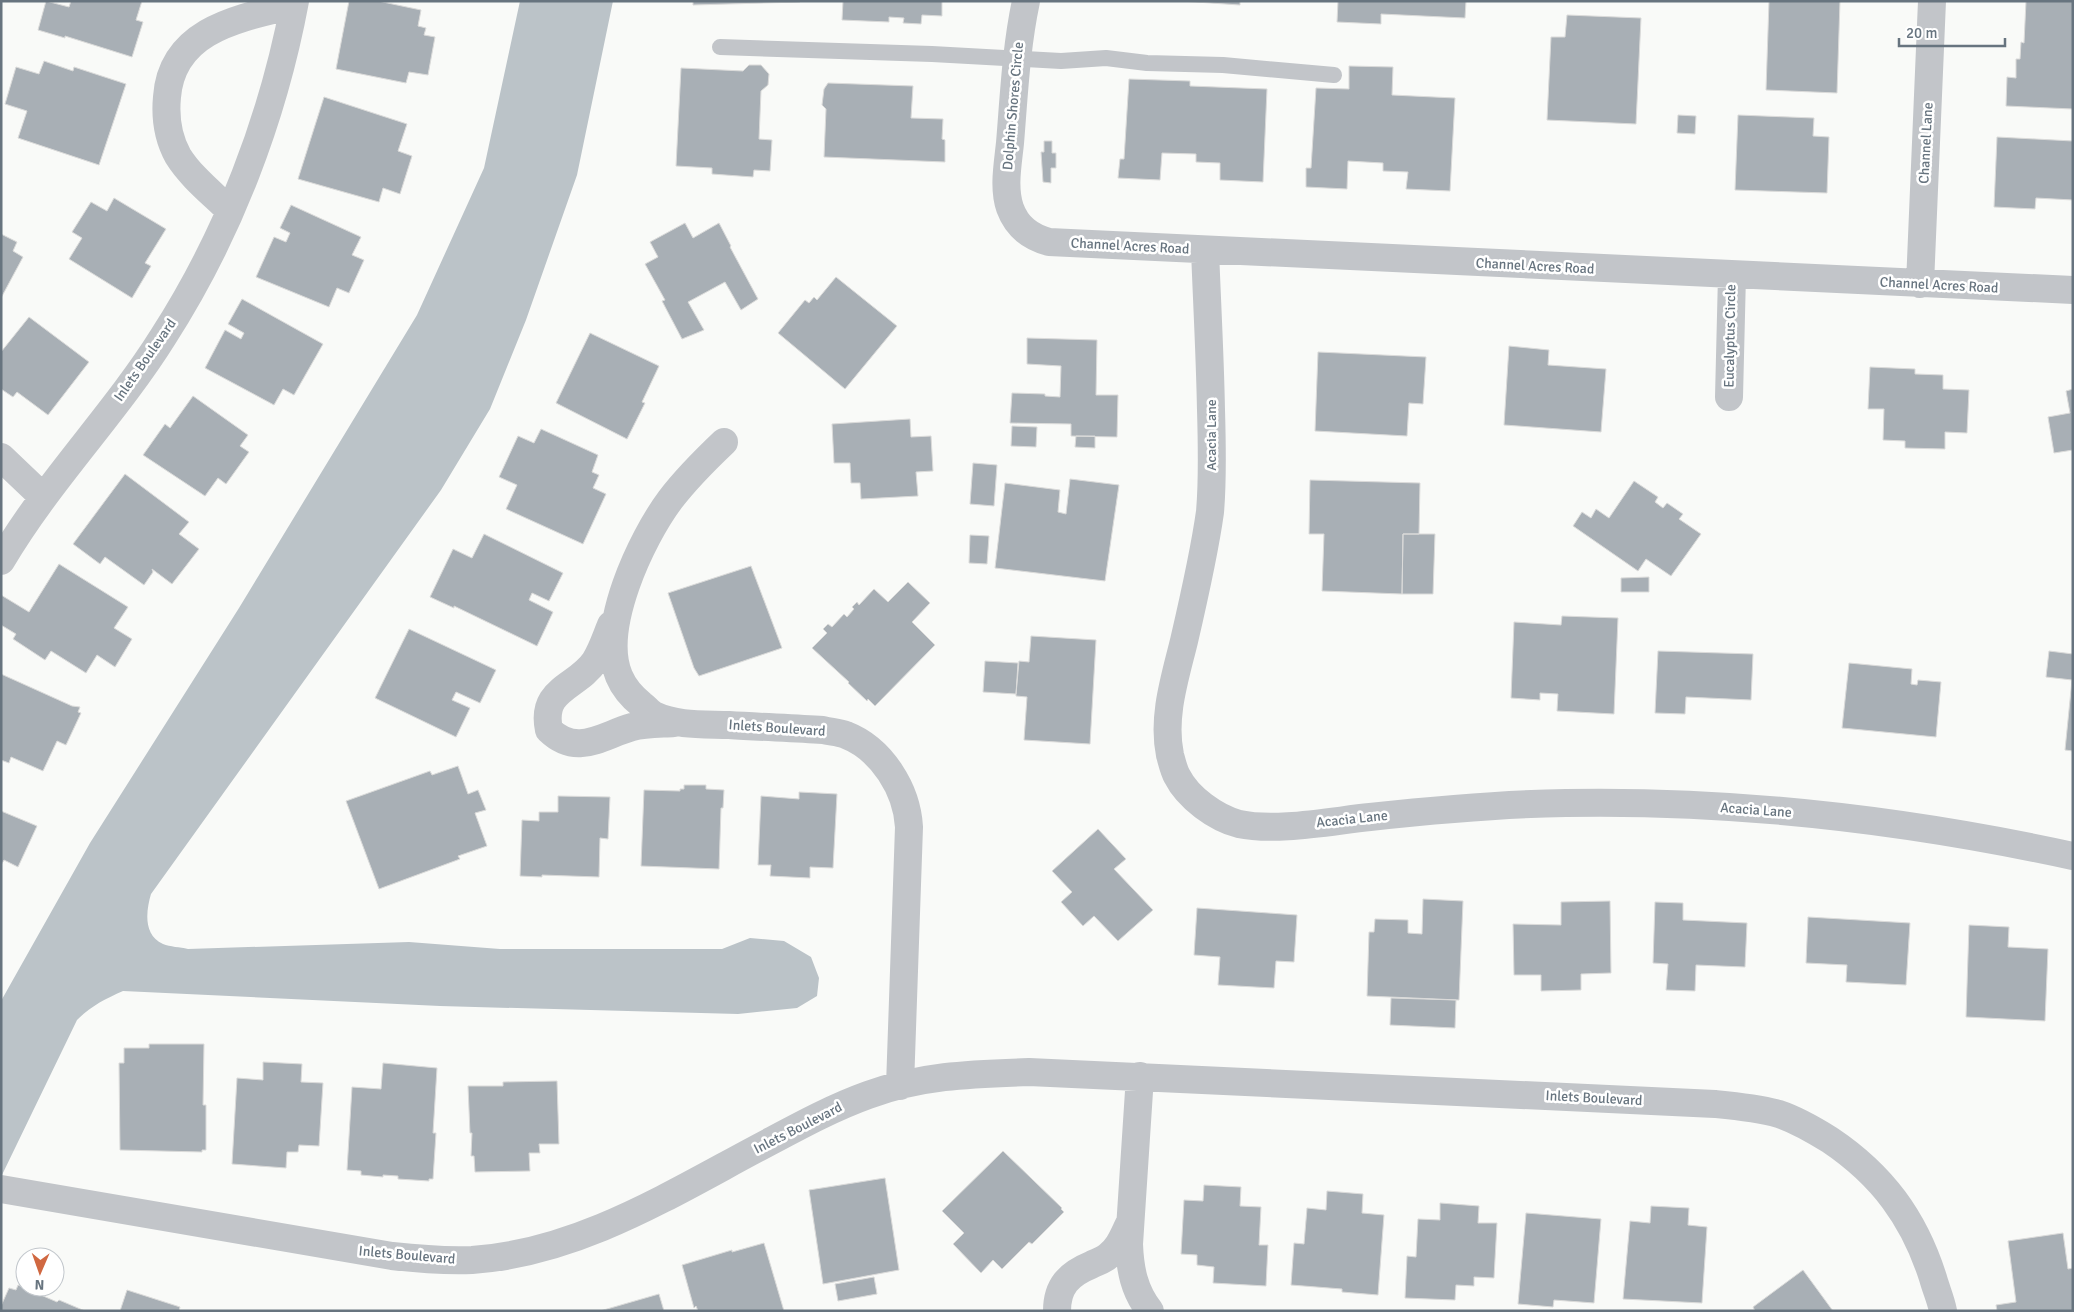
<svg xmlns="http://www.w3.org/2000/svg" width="2074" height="1312" font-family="Signika,sans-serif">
<rect width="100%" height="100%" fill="#f9faf8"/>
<!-- water -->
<path fill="#bbc3c8" d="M 520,1 L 613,1 L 577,175 L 526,320 L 490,409 L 441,490 L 151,894 C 146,911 143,935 163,944 C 170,947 180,947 188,949 L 409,942 L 500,949 L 722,949 L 750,938 L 784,941 L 811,957 L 819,978 L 817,996 L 797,1008 L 738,1014 L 440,1006 L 123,991 C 105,999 91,1006 77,1020 L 1,1177 L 1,1001 L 90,843 L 239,608 L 417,315 L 484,168 Z"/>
<!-- building -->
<path fill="#a8afb5" stroke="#dbdbda" d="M 46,1 L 69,7 L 71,1 L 142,1 L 136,20 L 143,22 L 132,57 L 65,36 L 65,38 L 38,30 Z
M 349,1 L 378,1 L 421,10 L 418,26 L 426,28 L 424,35 L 435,37 L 428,75 L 409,72 L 406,83 L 336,69 Z
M 693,1 L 800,1 L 800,2 L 693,5 Z
M 843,1 L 942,1 L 942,16 L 922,15 L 921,24 L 903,23 L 904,18 L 889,17 L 889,22 L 842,20 Z
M 1181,1 L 1240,1 L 1240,5 Z
M 1338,1 L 1466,1 L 1465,18 L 1381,14 L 1381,24 L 1337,22 Z
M 1769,1 L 1840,1 L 1837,93 L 1766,90 Z
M 2026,1 L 2073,1 L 2073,109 L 2006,106 L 2007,77 L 2016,78 L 2016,59 L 2020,59 L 2021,42 L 2024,43 Z
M 1567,15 L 1641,18 L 1636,124 L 1547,120 L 1551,37 L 1565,37 Z
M 44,61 L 73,71 L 74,67 L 126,84 L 99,165 L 18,138 L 27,111 L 5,104 L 16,67 L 39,74 Z
M 749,65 L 761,65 L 769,74 L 768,85 L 761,91 L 759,139 L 772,140 L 770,171 L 754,170 L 753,177 L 712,174 L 712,168 L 676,166 L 681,68 L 743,71 Z
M 1349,66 L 1393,67 L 1392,95 L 1455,98 L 1450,191 L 1406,189 L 1408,172 L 1383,171 L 1383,163 L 1348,161 L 1347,189 L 1306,187 L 1306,168 L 1311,168 L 1316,88 L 1349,89 Z
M 1129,79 L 1190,81 L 1190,86 L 1267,89 L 1263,182 L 1220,180 L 1220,163 L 1196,162 L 1196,154 L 1162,153 L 1160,180 L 1118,178 L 1120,159 L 1124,159 Z
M 828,83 L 913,86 L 911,118 L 943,119 L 942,139 L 945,140 L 945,162 L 824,157 L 826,109 L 822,105 L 824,89 Z
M 324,97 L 407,124 L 398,151 L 412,156 L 400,194 L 383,188 L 379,202 L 298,179 Z
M 1678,115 L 1696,116 L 1695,134 L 1677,133 Z
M 1738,115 L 1814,118 L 1813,136 L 1829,137 L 1827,193 L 1735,190 Z
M 1997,137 L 2073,141 L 2073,200 L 2036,198 L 2035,209 L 1994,207 Z
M 1044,141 L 1052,141 L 1052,153 L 1056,153 L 1056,168 L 1051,168 L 1051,183 L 1043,182 L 1041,152 L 1044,152 Z
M 114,198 L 166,229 L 145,263 L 151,266 L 132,298 L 69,259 L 82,238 L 72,232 L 91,202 L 107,211 Z
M 291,205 L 361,237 L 352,255 L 364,260 L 349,293 L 337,288 L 329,307 L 256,277 L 274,237 L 286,242 L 290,233 L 280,228 Z
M 685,223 L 693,238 L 719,223 L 731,246 L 730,247 L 758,299 L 741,310 L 725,282 L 688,302 L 704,330 L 682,339 L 662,301 L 665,300 L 645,264 L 658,257 L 650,242 Z
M 1,234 L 17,242 L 13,251 L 23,257 L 1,298 Z
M 836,277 L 897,326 L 845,389 L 778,333 L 805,300 L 809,303 L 814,297 L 817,300 Z
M 242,299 L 323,344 L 294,395 L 283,389 L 274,405 L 205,368 L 225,330 L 241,339 L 244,333 L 228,324 Z
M 29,317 L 89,362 L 48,415 L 17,392 L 13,397 L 1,389 L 1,352 Z
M 590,333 L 659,366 L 642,402 L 645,403 L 627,439 L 556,403 Z
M 1027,338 L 1097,340 L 1096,395 L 1118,395 L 1117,437 L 1071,436 L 1071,424 L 1010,423 L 1012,393 L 1045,394 L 1045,396 L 1060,397 L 1061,366 L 1027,364 Z
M 1509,346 L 1549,350 L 1548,365 L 1606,369 L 1601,432 L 1504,425 Z
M 1318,352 L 1426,357 L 1423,404 L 1409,403 L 1407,436 L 1315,431 Z
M 1870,367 L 1915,369 L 1915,374 L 1943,375 L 1943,389 L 1969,390 L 1967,433 L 1945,432 L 1945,449 L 1905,448 L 1905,441 L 1883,440 L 1884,409 L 1868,409 Z
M 2073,389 L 2073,450 L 2054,453 L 2048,417 L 2070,413 L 2066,391 Z
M 193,396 L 248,435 L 240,446 L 249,452 L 226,484 L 218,478 L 205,496 L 143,455 L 165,424 L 170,428 Z
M 910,419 L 911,437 L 931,436 L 933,471 L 916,472 L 918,496 L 861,499 L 860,483 L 851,483 L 850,463 L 834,463 L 832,424 Z
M 1012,426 L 1037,427 L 1036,447 L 1011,446 Z
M 541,429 L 598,455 L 592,472 L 599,475 L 593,488 L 606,494 L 583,544 L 506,509 L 517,485 L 499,477 L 518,436 L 534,443 Z
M 1076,436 L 1095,436 L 1095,448 L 1075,447 Z
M 973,463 L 997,465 L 994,506 L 970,504 Z
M 125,474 L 189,522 L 179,534 L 199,549 L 172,584 L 152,569 L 153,572 L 144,585 L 105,557 L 100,564 L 73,544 Z
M 1070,479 L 1119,485 L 1105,581 L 995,568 L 1005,483 L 1060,490 L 1058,512 L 1066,514 Z
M 1310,480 L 1420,483 L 1419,534 L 1403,534 L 1402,594 L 1322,591 L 1324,534 L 1309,534 Z
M 1634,481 L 1658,497 L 1655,502 L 1663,508 L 1667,503 L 1683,514 L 1679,519 L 1701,534 L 1671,576 L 1646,559 L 1638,571 L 1573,526 L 1582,512 L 1591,518 L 1596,509 L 1609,518 Z
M 484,534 L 563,573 L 549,601 L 532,593 L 529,600 L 553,612 L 537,646 L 454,606 L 454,608 L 430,597 L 453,549 L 472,558 Z
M 1403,534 L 1435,534 L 1433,594 L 1402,594 Z
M 970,535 L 989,536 L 987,564 L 969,563 Z
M 59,564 L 128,607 L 114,628 L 132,639 L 115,667 L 97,655 L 86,673 L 51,651 L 45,660 L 13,639 L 16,634 L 1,625 L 1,595 L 29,612 Z
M 751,566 L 782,648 L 699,676 L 694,668 L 668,593 Z
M 1649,577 L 1649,592 L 1621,592 L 1621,578 Z
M 908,582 L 930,603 L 912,622 L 935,645 L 875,706 L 868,699 L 867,701 L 848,683 L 849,682 L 812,648 L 827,633 L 823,629 L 828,624 L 832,627 L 844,614 L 847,617 L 854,609 L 852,607 L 857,602 L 859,605 L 874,589 L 888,602 Z
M 1562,616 L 1618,618 L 1614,714 L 1557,711 L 1558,694 L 1540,693 L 1540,700 L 1511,698 L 1514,622 L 1561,625 Z
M 409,629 L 496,670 L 480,703 L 456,692 L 452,700 L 470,708 L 456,737 L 375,698 Z
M 1031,636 L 1096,640 L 1090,744 L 1024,740 L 1027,697 L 1016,696 L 1016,694 L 1019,661 L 1029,662 Z
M 1658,651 L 1753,654 L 1751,700 L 1686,697 L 1685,714 L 1655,713 Z
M 2049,651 L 2073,654 L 2073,751 L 2065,750 L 2072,680 L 2046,677 Z
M 985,661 L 1018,663 L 1016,694 L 983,692 Z
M 1849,663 L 1912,669 L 1911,684 L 1917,685 L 1918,680 L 1941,682 L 1936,737 L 1842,728 Z
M 1,674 L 72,706 L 80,707 L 78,712 L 81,713 L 66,745 L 57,741 L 43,771 L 11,757 L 9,763 L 1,760 Z
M 458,766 L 468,794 L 478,790 L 486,810 L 475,813 L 487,846 L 458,856 L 460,859 L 379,889 L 346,801 L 430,771 L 432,775 Z
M 684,785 L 706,785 L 706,789 L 724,790 L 723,808 L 721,808 L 719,869 L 641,866 L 644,790 L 680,791 L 680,789 L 684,789 Z
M 799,792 L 837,794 L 833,868 L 810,867 L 810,878 L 770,876 L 771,865 L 758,865 L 761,796 L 799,799 Z
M 558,796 L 610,797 L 608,839 L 600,838 L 599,877 L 542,875 L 542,877 L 520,876 L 522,820 L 539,821 L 539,812 L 558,812 Z
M 1,811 L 37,826 L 18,867 L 4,860 L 1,865 Z
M 1098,829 L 1126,859 L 1114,869 L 1153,910 L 1118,941 L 1094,916 L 1083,926 L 1061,902 L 1072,892 L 1052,871 Z
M 1423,899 L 1463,901 L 1459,1000 L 1367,996 L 1369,932 L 1374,932 L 1375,919 L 1408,920 L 1408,933 L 1422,934 Z
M 1610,901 L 1611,973 L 1581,974 L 1581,990 L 1541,991 L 1541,975 L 1514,975 L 1513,924 L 1561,925 L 1561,902 Z
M 1655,902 L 1683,903 L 1683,920 L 1747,923 L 1745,967 L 1696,965 L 1695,991 L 1666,990 L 1668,964 L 1653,963 Z
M 1197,908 L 1297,915 L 1294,962 L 1276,961 L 1274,988 L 1218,985 L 1220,957 L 1194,955 Z
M 1808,917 L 1910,923 L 1906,985 L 1846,982 L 1847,965 L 1806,963 Z
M 1969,925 L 2009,927 L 2008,947 L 2048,949 L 2045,1021 L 1966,1017 Z
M 1391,998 L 1456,1000 L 1455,1028 L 1390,1025 Z
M 149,1044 L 204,1044 L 203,1105 L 206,1105 L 206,1150 L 202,1150 L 202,1152 L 120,1150 L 119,1063 L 124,1063 L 124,1048 L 149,1048 Z
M 263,1062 L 302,1064 L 301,1082 L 323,1083 L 319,1146 L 299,1145 L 298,1152 L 287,1152 L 286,1168 L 232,1164 L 237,1078 L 263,1080 Z
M 383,1063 L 437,1068 L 433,1133 L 436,1133 L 433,1179 L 429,1179 L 429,1181 L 398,1179 L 398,1176 L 383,1175 L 383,1177 L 361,1175 L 361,1171 L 347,1170 L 352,1087 L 381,1089 Z
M 557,1081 L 559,1144 L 539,1144 L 540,1153 L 529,1153 L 530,1171 L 475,1172 L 474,1156 L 471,1156 L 472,1133 L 470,1133 L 468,1086 L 503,1086 L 503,1082 Z
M 1003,1151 L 1062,1208 L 1061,1209 L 1064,1212 L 1032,1244 L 1029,1242 L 1002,1269 L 993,1260 L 981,1273 L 953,1244 L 964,1233 L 942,1211 Z
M 885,1178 L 899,1270 L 823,1284 L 809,1190 Z
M 1204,1185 L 1241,1187 L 1240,1206 L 1261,1207 L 1259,1245 L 1268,1245 L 1266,1286 L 1213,1283 L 1214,1267 L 1197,1265 L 1197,1255 L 1181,1254 L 1184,1200 L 1203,1201 Z
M 1327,1191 L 1363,1194 L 1362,1213 L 1384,1215 L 1378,1295 L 1342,1292 L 1342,1289 L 1291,1285 L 1294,1243 L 1304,1244 L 1307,1208 L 1326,1210 Z
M 1440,1203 L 1479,1206 L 1478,1223 L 1497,1223 L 1494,1278 L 1474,1277 L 1474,1286 L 1456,1285 L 1455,1300 L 1405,1298 L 1407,1256 L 1416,1257 L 1418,1219 L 1440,1220 Z
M 1651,1206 L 1689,1208 L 1688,1225 L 1707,1227 L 1702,1303 L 1623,1299 L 1630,1221 L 1650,1223 Z
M 1526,1213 L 1601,1219 L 1594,1303 L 1554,1300 L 1553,1307 L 1518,1304 Z
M 2063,1233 L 2068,1269 L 2073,1268 L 2073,1311 L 1997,1311 L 1996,1305 L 2016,1302 L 2008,1241 Z
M 764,1243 L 784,1311 L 698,1311 L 696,1306 L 694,1308 L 682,1265 L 732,1250 L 732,1252 Z
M 1803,1270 L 1833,1311 L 1755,1311 L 1753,1307 Z
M 874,1277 L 877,1294 L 838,1301 L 835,1284 Z
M 18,1285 L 57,1302 L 59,1300 L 85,1311 L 1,1311 L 1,1306 L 9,1288 L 16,1290 Z
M 127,1290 L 180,1307 L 179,1311 L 120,1311 Z
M 659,1294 L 664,1311 L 600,1311 Z"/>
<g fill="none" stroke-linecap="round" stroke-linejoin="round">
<!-- lane -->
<path stroke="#c2c5c9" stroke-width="16" d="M 720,47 L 932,54 L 1061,61 L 1106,58 L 1147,63 L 1223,65 L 1334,75"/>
<!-- street -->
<path stroke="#c2c5c9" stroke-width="28" d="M 1026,1 C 1016,48 1014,95 1010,143 C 1008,163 1003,188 1010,208 C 1017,227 1030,237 1049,242 L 2073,290
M 230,211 C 213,194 191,177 178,156 C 168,138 165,118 167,97 C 172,29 240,18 294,5
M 1205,250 C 1207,303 1210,356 1211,410 C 1212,444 1213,478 1210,512 C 1204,555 1194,598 1184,641 C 1175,678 1162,717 1170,755 C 1172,762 1174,771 1177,776 C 1188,798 1216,818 1239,824 C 1276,832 1331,821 1370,817 C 1435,810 1500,804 1566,803 C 1736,800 1907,820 2073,856
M 1920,284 L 1932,1
M 1729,397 L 1732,275
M 724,442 C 705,460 686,479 670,500 C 641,539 599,628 619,676 C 624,688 632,697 642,705 C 646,708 650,713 654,715 C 677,726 704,724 729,725 C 760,727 792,728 823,730 C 831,732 839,732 846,735 C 882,749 907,790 909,827 L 900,1086
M 1,457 L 43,497
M 1,561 C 48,481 114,415 163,337 C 228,236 273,119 295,1
M 611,625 C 606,637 602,650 595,661 C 577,688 540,688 549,730 C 577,757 601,736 632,727 C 645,724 660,724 674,723
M 1140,1076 L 1129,1244 C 1130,1269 1134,1291 1150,1311
M 1,1189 L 392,1256 C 419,1259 445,1261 472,1260 C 576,1253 666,1197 756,1149 C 792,1130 829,1109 868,1095 C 922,1075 972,1074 1029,1072 L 1715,1104 C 1736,1106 1758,1108 1779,1114 C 1797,1120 1814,1130 1830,1140 C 1882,1175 1914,1218 1933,1278 C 1936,1289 1941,1300 1943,1311
M 1057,1311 C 1057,1286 1069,1274 1091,1265 C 1097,1262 1104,1260 1108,1256 C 1119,1248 1123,1236 1129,1224"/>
</g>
<g text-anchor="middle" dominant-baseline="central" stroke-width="5" stroke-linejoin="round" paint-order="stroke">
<!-- street labels -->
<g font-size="14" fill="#67747f" stroke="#fff">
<text transform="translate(1013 106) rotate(-85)">Dolphin Shores Circle</text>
<text transform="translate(1926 143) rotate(-87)">Channel Lane</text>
<text transform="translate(1130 246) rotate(3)">Channel Acres Road</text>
<text transform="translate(1535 266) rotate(3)">Channel Acres Road</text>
<text transform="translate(1939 285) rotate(3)">Channel Acres Road</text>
<text transform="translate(1730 336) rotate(-89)">Eucalyptus Circle</text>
<text transform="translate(145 360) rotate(-55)">Inlets Boulevard</text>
<text transform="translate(1211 435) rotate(-90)">Acacia Lane</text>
<text transform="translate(777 728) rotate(4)">Inlets Boulevard</text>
<text transform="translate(1756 810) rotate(4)">Acacia Lane</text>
<text transform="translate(1352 819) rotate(-6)">Acacia Lane</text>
<text transform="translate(1594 1098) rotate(3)">Inlets Boulevard</text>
<text transform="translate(798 1128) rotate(-27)">Inlets Boulevard</text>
<text transform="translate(407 1255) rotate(5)">Inlets Boulevard</text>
</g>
</g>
<!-- border -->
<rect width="2074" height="1312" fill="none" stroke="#67747f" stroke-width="5"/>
<!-- north arrow -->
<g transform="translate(40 1272) rotate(182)"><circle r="24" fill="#ffffff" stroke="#c2c7cc"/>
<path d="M0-4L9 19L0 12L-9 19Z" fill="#d06841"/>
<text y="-8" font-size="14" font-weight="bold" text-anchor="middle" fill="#67747f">N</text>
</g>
<!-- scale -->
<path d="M1899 38v8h106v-8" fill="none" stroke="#67747f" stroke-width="2.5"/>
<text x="1906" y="38" font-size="15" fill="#67747f" stroke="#ffffff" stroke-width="4" paint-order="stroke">20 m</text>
</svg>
